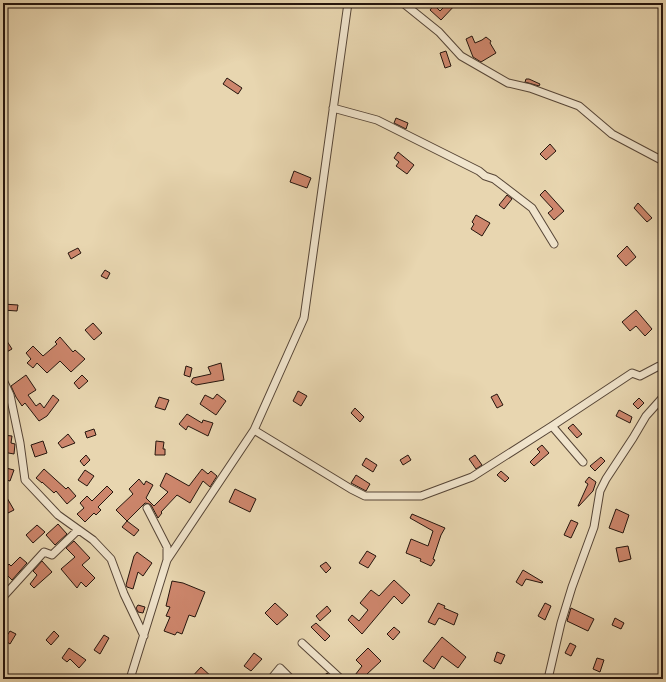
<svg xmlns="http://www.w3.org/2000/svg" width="666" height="682" font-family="Cardo,serif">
<rect width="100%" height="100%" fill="#e8d6b0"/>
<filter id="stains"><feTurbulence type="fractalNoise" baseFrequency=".005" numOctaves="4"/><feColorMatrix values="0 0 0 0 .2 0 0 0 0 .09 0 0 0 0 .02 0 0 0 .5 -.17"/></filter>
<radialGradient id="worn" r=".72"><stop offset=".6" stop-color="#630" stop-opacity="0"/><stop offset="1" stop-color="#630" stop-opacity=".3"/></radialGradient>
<!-- building -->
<path fill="#cd866c" stroke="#25150d" d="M 448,3 L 457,3 L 441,20 L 430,10 L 434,5 L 440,11 Z
M 472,36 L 475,43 L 482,40 L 486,37 L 491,41 L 490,43 L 496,53 L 481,62 L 473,57 L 466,39 Z
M 446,51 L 451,66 L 445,68 L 440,53 Z
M 227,78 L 242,88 L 238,94 L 223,84 Z
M 526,79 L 529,79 L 540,84 L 539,86 L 525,82 Z
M 396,118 L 408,123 L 406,129 L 394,123 Z
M 550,144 L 556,151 L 546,160 L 540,154 Z
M 398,152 L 414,165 L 407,174 L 396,166 L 399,162 L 394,158 Z
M 294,171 L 311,178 L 307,188 L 290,182 Z
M 545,190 L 564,211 L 554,220 L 548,213 L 553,209 L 540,195 Z
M 507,195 L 512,199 L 504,209 L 499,205 Z
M 638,203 L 652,218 L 647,222 L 634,208 Z
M 476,215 L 490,223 L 482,236 L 471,229 L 474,224 L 472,222 Z
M 627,246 L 636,257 L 626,266 L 617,256 Z
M 78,248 L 81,253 L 71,259 L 68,253 Z
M 105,270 L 110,273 L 107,279 L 101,276 Z
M 3,304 L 18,305 L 17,311 L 3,310 Z
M 636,310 L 652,329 L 645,336 L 636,326 L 630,331 L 622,322 Z
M 93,323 L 102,333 L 94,340 L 85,330 Z
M 3,335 L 12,349 L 3,354 Z
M 60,337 L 73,352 L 75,350 L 85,359 L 71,372 L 60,361 L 47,373 L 37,363 L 33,368 L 27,363 L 31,359 L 26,353 L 33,346 L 43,356 L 57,344 L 55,342 Z
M 221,363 L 224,380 L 196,385 L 191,382 L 193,378 L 211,374 L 208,367 Z
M 186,366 L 192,368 L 190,377 L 184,375 Z
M 26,375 L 36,390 L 28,395 L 36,406 L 40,403 L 44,408 L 53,395 L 59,400 L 47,416 L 39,421 L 25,403 L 22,406 L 16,397 L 11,386 Z
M 82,375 L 88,381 L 79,389 L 74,383 Z
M 298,391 L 307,396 L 301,406 L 293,401 Z
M 217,394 L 226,401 L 216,415 L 200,404 L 205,395 L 213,399 Z
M 497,394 L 503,405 L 497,408 L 491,397 Z
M 159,397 L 169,400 L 165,410 L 155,407 Z
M 639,398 L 644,403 L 638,409 L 633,404 Z
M 355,408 L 364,417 L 360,422 L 351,413 Z
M 619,410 L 632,417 L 630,423 L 616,416 Z
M 187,414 L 202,423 L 203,420 L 213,423 L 208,436 L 188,426 L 186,430 L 179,424 Z
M 573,424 L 582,434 L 577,438 L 568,428 Z
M 94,429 L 96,435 L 87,438 L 85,432 Z
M 68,434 L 75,443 L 62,448 L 58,443 Z
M 3,435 L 12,436 L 11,443 L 15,444 L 14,454 L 3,452 Z
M 43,441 L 47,453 L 35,457 L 31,445 Z
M 156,441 L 164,442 L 163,449 L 165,449 L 165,455 L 155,455 Z
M 542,445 L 549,453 L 534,466 L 530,462 L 540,452 L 537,449 Z
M 86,455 L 90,460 L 84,466 L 80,461 Z
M 408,455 L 411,460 L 403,465 L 400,460 Z
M 475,455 L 482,465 L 476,469 L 469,459 Z
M 601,457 L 605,461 L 595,471 L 590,466 Z
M 366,458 L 377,465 L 373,472 L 362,465 Z
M 6,468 L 14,470 L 10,481 L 3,479 Z
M 44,469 L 66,489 L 68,487 L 76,496 L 67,504 L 56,491 L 54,493 L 42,482 L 42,483 L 36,478 Z
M 202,469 L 208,474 L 211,471 L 217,476 L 210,487 L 203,481 L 190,503 L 177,495 L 161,512 L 162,513 L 158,518 L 151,505 L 149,504 L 145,503 L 127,521 L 139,530 L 134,536 L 122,527 L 127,521 L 116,510 L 133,494 L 129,489 L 139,479 L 144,485 L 146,481 L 153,485 L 146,498 L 154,506 L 168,492 L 160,486 L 166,473 L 189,486 Z
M 85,470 L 94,476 L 87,486 L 78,480 Z
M 501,471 L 509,478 L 505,482 L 497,475 Z
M 356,475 L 370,484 L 366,491 L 351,483 Z
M 589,477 L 596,482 L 593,491 L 579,506 L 578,506 L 588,484 L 585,482 Z
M 107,486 L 113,492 L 98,507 L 101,510 L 96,515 L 94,513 L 85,522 L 77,514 L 84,508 L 80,503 L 87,496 L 92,501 Z
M 235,489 L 256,499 L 250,512 L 229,502 Z
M 3,491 L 14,510 L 8,513 L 3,505 Z
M 616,509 L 629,515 L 623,533 L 609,528 Z
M 412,514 L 445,528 L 441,535 L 433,559 L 435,560 L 431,566 L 420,561 L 421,559 L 406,553 L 411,539 L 428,546 L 433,531 L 410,518 Z
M 571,520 L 578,523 L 571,538 L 564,535 Z
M 58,524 L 67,534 L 55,545 L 46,535 Z
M 37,525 L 45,532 L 33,543 L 26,535 Z
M 74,541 L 90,558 L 82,565 L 95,578 L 86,587 L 81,582 L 77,588 L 61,569 L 75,557 L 66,548 Z
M 628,546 L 631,559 L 619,562 L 616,548 Z
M 367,551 L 376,556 L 368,568 L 359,563 Z
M 137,552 L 152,563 L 143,576 L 138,572 L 133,589 L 127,587 L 126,585 L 134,556 Z
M 20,557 L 27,563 L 12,580 L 3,571 L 9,564 L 11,566 Z
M 42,561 L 52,572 L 34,588 L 30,584 L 37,575 L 33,571 Z
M 326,562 L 331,568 L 326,573 L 320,566 Z
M 523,570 L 543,582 L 542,583 L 526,579 L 522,586 L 516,582 Z
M 394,580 L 410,595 L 402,604 L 394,596 L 362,634 L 348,620 L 352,615 L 359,621 L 368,610 L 360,603 L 371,590 L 379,596 Z
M 172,581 L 183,583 L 205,592 L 195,617 L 189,615 L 182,634 L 177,632 L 175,635 L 164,631 L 170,617 L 166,616 L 170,607 L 166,606 Z
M 275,603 L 288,615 L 277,625 L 265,613 Z
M 438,603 L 445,606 L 444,608 L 458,614 L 454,625 L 439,618 L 435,625 L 428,622 Z
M 545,603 L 551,606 L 545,620 L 538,616 Z
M 138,605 L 145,607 L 143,613 L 138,612 L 136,608 Z
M 327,606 L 331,611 L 320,621 L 316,616 Z
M 571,608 L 594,619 L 588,631 L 567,621 Z
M 615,618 L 624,623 L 621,629 L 612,625 Z
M 316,623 L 330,636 L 325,641 L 311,627 Z
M 394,627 L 400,632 L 393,640 L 387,634 Z
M 10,631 L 16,634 L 10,644 L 4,640 Z
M 54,631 L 59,636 L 51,645 L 46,640 Z
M 104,635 L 109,638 L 100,654 L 94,650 Z
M 442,637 L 466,657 L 458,668 L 442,656 L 434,669 L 423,661 Z
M 570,643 L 576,646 L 571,656 L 565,653 Z
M 69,648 L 86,660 L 79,668 L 70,659 L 67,662 L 62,658 Z
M 368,648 L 381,661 L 366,675 L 371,679 L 352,679 L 362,666 L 356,660 Z
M 497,652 L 505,655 L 501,664 L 494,661 Z
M 254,653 L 262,659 L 251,671 L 244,666 Z
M 597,658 L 604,660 L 600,672 L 593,669 Z
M 201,667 L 214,679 L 190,679 Z
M 327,673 L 334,679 L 320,679 Z"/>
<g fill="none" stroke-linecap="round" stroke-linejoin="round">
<!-- street casing -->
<g stroke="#564536" stroke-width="9">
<path id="street" d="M 403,3 L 439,32 L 461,56 L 508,83 L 530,88 L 579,106 L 612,134 L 663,161
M 333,108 L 377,120 L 479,171 L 485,176 L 494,179 L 532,208 L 554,244
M 3,380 L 10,395 L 20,443 L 25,480 L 58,515 L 93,540 L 111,559 L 124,594 L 144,636
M 552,426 L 583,462
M 254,430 L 351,489 L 365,496 L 421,496 L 472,477 L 552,426 L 632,373 L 640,376 L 659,366 L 663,365
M 147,508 L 167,547 L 167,560
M 3,597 L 44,552 L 52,555 L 78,530
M 302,643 L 341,679
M 130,679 L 167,560 L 254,430 L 304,318 L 348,3
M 271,679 L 280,668 L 291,679
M 548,679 L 561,623 L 572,587 L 594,527 L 600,491 L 606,479 L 633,438 L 646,416 L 663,397"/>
</g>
<!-- street -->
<use href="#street" stroke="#f0e4cc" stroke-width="7"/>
</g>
<!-- margin -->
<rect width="666" height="682" fill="none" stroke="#e8d6b0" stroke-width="16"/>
<rect x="4" y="4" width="658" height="674" fill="none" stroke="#25150d" stroke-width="2"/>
<rect x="8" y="8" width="650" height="666" fill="none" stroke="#25150d"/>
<rect width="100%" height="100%" filter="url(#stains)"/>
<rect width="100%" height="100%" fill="url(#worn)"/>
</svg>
